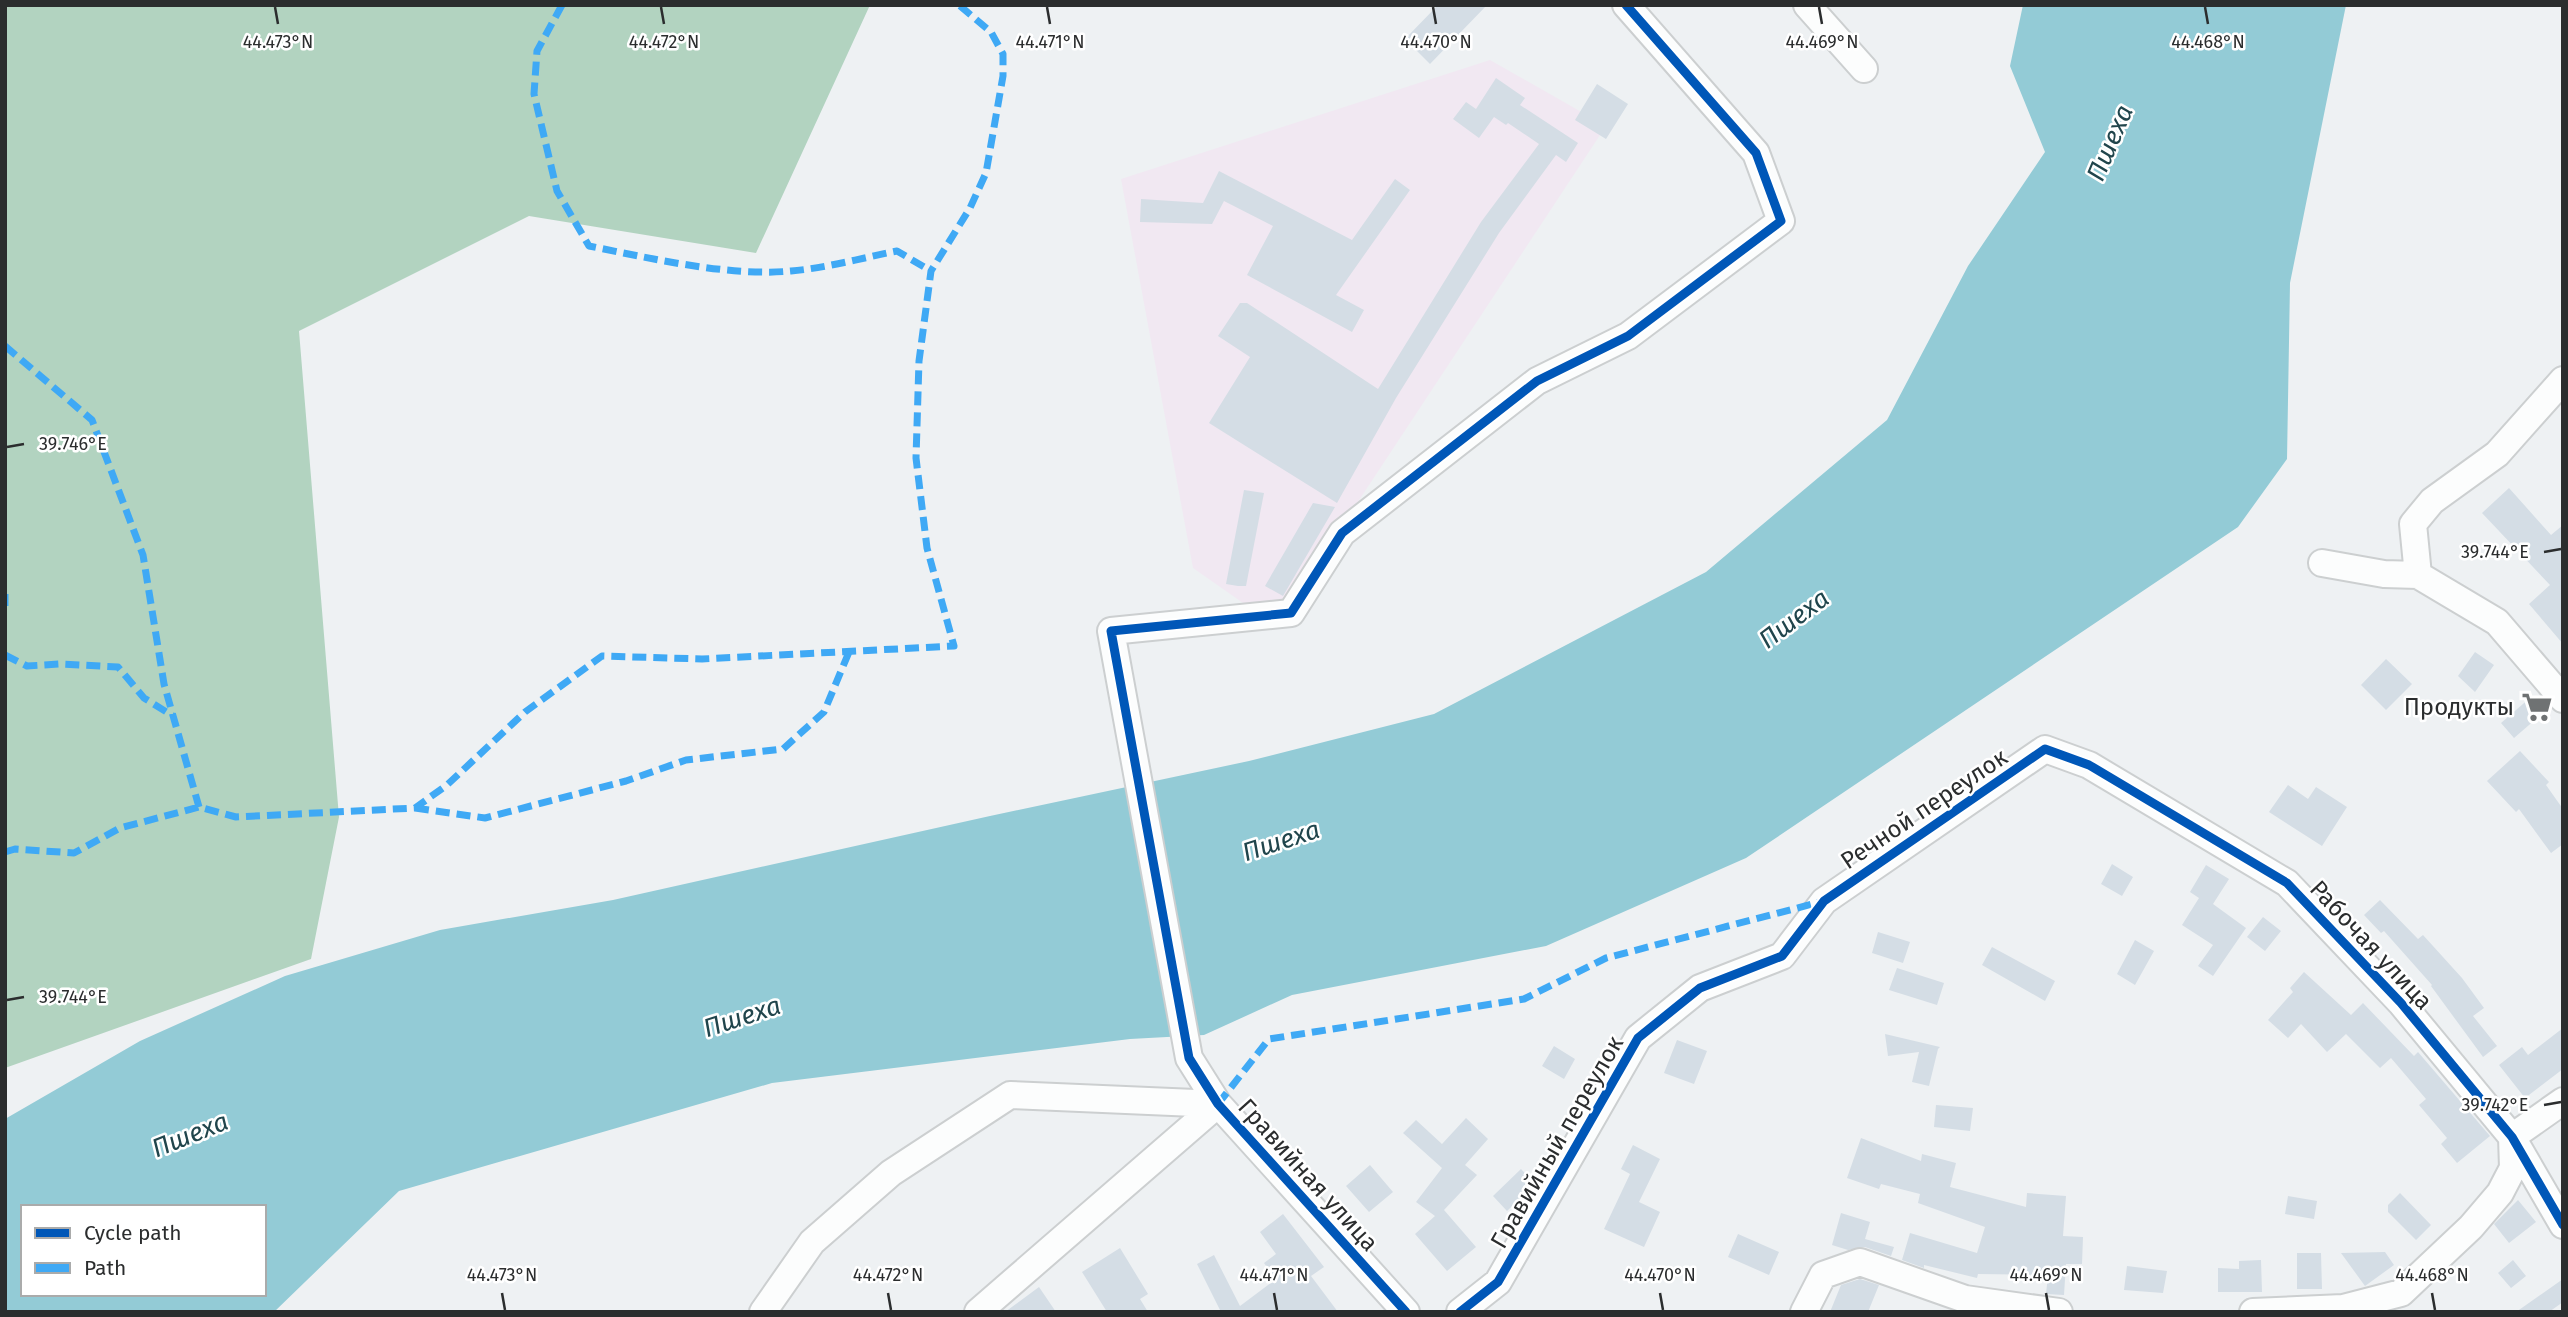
<svg xmlns="http://www.w3.org/2000/svg" width="2568" height="1317" font-family="'Fira Sans',sans-serif">
<rect width="100%" height="100%" fill="#eef1f3"/>
<!-- industrial -->
<path fill="#f1e8f2" d="M 1490,60 L 1606,126 L 1276,626 L 1193,568 L 1121,179 Z"/>
<!-- forest -->
<path fill="#b2d3c0" d="M 5,5 L 870,5 L 756,253 L 529,216 L 299,331 L 339,817 L 311,959 L 5,1068 Z"/>
<!-- water -->
<path fill="#93cbd6" fill-rule="evenodd" d="M 2023,5 L 2346,5 L 2290,283 L 2287,459 L 2238,527 L 1746,858 L 1546,946 L 1292,995 L 1204,1035 L 1130,1039 L 772,1083 L 399,1191 L 274,1312 L 5,1312 L 5,1119 L 140,1041 L 285,976 L 440,930 L 613,900 L 990,816 L 1249,761 L 1434,714 L 1706,572 L 1887,420 L 1968,266 L 2045,152 L 2010,66 ZM 23,1207 L 264,1207 L 264,1294 L 23,1294 Z"/>
<!-- building -->
<path fill="#d4dde5" d="M 1438,5 L 1487,5 L 1430,64 L 1405,39 Z
M 1496,78 L 1525,98 L 1520,105 L 1578,143 L 1566,162 L 1556,155 L 1499,233 L 1396,398 L 1337,503 L 1209,423 L 1250,357 L 1218,336 L 1240,303 L 1247,303 L 1378,389 L 1481,222 L 1539,144 L 1508,123 L 1506,125 L 1494,117 L 1479,138 L 1453,119 L 1466,102 L 1476,109 Z
M 1597,84 L 1628,104 L 1606,139 L 1575,120 Z
M 1219,171 L 1352,240 L 1395,179 L 1410,190 L 1336,295 L 1364,310 L 1352,332 L 1247,275 L 1273,226 L 1224,201 L 1212,224 L 1140,222 L 1141,199 L 1203,203 Z
M 2509,488 L 2551,535 L 2563,525 L 2563,644 L 2529,604 L 2550,585 L 2482,513 Z
M 1244,490 L 1264,493 L 1246,586 L 1238,586 L 1226,584 Z
M 1313,503 L 1335,507 L 1283,596 L 1265,586 Z
M 2475,652 L 2494,665 L 2475,692 L 2458,676 Z
M 2386,659 L 2412,684 L 2386,710 L 2361,685 Z
M 2531,697 L 2544,712 L 2514,738 L 2501,723 Z
M 2520,751 L 2549,782 L 2546,785 L 2563,809 L 2563,844 L 2551,853 L 2519,809 L 2516,812 L 2487,781 Z
M 2288,785 L 2308,799 L 2316,787 L 2347,807 L 2322,846 L 2269,812 Z
M 2112,864 L 2133,877 L 2122,896 L 2101,884 Z
M 2206,865 L 2229,879 L 2213,904 L 2246,928 L 2213,976 L 2198,966 L 2213,945 L 2182,925 L 2199,898 L 2190,892 Z
M 2380,900 L 2418,939 L 2423,935 L 2462,978 L 2484,1008 L 2473,1016 L 2497,1046 L 2483,1057 L 2431,986 L 2432,985 L 2384,931 L 2381,933 L 2364,915 Z
M 2263,917 L 2281,931 L 2265,951 L 2247,937 Z
M 1878,932 L 1910,942 L 1903,963 L 1872,953 Z
M 2135,940 L 2154,951 L 2135,985 L 2117,974 Z
M 1992,947 L 2055,981 L 2045,1001 L 1982,965 Z
M 1897,968 L 1944,983 L 1937,1005 L 1889,990 Z
M 2304,972 L 2351,1015 L 2363,1003 L 2414,1056 L 2418,1052 L 2490,1136 L 2457,1163 L 2441,1144 L 2447,1138 L 2419,1105 L 2426,1099 L 2391,1058 L 2380,1068 L 2346,1034 L 2327,1052 L 2301,1024 L 2288,1038 L 2268,1020 L 2293,992 L 2290,988 Z
M 2563,1028 L 2563,1069 L 2525,1098 L 2499,1065 L 2522,1047 L 2528,1055 Z
M 1885,1034 L 1940,1047 L 1938,1049 L 1929,1086 L 1912,1082 L 1919,1052 L 1888,1056 Z
M 1677,1040 L 1707,1051 L 1694,1084 L 1664,1073 Z
M 1554,1046 L 1575,1059 L 1564,1079 L 1542,1066 Z
M 1936,1105 L 1973,1108 L 1970,1131 L 1934,1127 Z
M 1466,1118 L 1488,1139 L 1465,1165 L 1477,1175 L 1444,1210 L 1476,1247 L 1447,1271 L 1415,1234 L 1435,1216 L 1416,1202 L 1442,1168 L 1403,1133 L 1416,1120 L 1442,1144 Z
M 1861,1138 L 1921,1161 L 1922,1154 L 1956,1163 L 1950,1187 L 2026,1207 L 2027,1193 L 2066,1196 L 2063,1236 L 2083,1237 L 2082,1264 L 2066,1264 L 2064,1295 L 2046,1294 L 2048,1275 L 1978,1274 L 1977,1278 L 1924,1265 L 1924,1268 L 1902,1260 L 1910,1233 L 1977,1253 L 1985,1227 L 1918,1203 L 1920,1194 L 1881,1184 L 1879,1189 L 1847,1178 Z
M 1633,1145 L 1660,1159 L 1639,1202 L 1660,1212 L 1644,1247 L 1604,1229 L 1630,1174 L 1621,1169 Z
M 1370,1165 L 1393,1192 L 1369,1212 L 1346,1186 Z
M 1521,1169 L 1535,1184 L 1507,1211 L 1493,1196 Z
M 2400,1193 L 2431,1225 L 2416,1240 L 2388,1212 L 2388,1205 Z
M 2288,1196 L 2317,1201 L 2314,1219 L 2285,1214 Z
M 2518,1200 L 2536,1222 L 2509,1243 L 2494,1224 Z
M 1841,1213 L 1870,1222 L 1865,1239 L 1894,1247 L 1891,1256 L 1865,1247 L 1848,1250 L 1832,1245 Z
M 1283,1214 L 1324,1267 L 1311,1276 L 1338,1312 L 1221,1312 L 1197,1264 L 1214,1255 L 1240,1306 L 1276,1279 L 1264,1263 L 1276,1254 L 1260,1232 Z
M 1738,1234 L 1779,1252 L 1769,1275 L 1728,1257 Z
M 1120,1248 L 1148,1294 L 1140,1299 L 1148,1312 L 1107,1312 L 1082,1272 Z
M 2385,1252 L 2394,1265 L 2365,1286 L 2341,1253 Z
M 2297,1253 L 2321,1253 L 2322,1289 L 2297,1289 Z
M 2261,1260 L 2262,1292 L 2218,1292 L 2218,1268 L 2239,1269 L 2239,1261 Z
M 2513,1260 L 2526,1276 L 2511,1288 L 2498,1273 Z
M 2127,1266 L 2167,1271 L 2163,1293 L 2124,1290 Z
M 1860,1279 L 1879,1285 L 1868,1312 L 1830,1312 L 1841,1285 Z
M 2563,1279 L 2563,1302 L 2549,1312 L 2516,1312 Z
M 1039,1287 L 1056,1312 L 1005,1312 Z"/>
<g fill="none" stroke-linecap="round" stroke-linejoin="round">
<!-- minor casing -->
<g stroke="#cccfd0" stroke-width="30">
<path id="minor" d="M 1807,5 L 1864,69
M 2322,563 L 2384,574 L 2418,575 L 2497,622 L 2563,699
M 2418,575 L 2413,524 L 2432,501 L 2497,454 L 2563,380
M 763,1312 L 812,1242 L 891,1173 L 1010,1095 L 1218,1104
M 978,1312 L 1218,1104
M 1406,1312 L 1218,1104 L 1189,1058 L 1111,631 L 1291,613 L 1342,533 L 1537,381 L 1628,336 L 1781,221 L 1756,153 L 1626,5
M 1460,1312 L 1498,1282 L 1638,1038 L 1700,988 L 1782,956 L 1824,901 L 2045,749 L 2089,765 L 2287,883 L 2401,1003 L 2512,1137 L 2563,1225
M 1804,1312 L 1823,1275 L 1860,1262 L 1965,1299 L 2059,1312
M 2253,1312 L 2343,1308 L 2401,1293 L 2471,1227 L 2500,1193 L 2513,1168 L 2512,1137 L 2563,1101"/>
</g>
<!-- minor -->
<use href="#minor" stroke="#fcfdfd" stroke-width="26"/>
<!-- quiet -->
<path stroke="#3fa9f5" stroke-width="7" stroke-dasharray="14 7" stroke-linecap="butt" d="M 562,5 L 537,51 L 534,94 L 557,191 L 589,246 C 649,258 730,277 791,271 C 826,268 862,258 897,251 L 931,271
M 5,346 L 92,420 L 143,555 L 164,684 L 199,807
M 5,594 L 5,606
M 5,655 L 27,666 L 60,664 L 118,667 L 144,698 L 173,716
M 415,808 L 485,818 L 626,781 L 686,760 L 783,749 L 824,712 L 849,652
M 5,852 L 15,849 L 74,853 L 120,828 L 199,807 L 236,817 L 415,808 L 447,785 L 525,712 L 602,656 L 702,659 L 954,646 L 927,548 L 916,458 L 919,361 L 931,271 L 970,208 L 986,173 L 1003,76 L 1003,54 L 991,32 L 959,5
M 1218,1104 L 1269,1039 L 1524,999 L 1606,958 L 1824,901"/>
<!-- cycleway casing -->
<g stroke="#fff" stroke-width="13">
<path id="cycleway" d="M 1406,1312 L 1218,1104 L 1189,1058 L 1111,631 L 1291,613 L 1342,533 L 1537,381 L 1628,336 L 1781,221 L 1756,153 L 1626,5
M 1460,1312 L 1498,1282 L 1638,1038 L 1700,988 L 1782,956 L 1824,901 L 2045,749 L 2089,765 L 2287,883 L 2401,1003 L 2512,1137 L 2563,1225"/>
</g>
<!-- cycleway -->
<use href="#cycleway" stroke="#0057b8" stroke-width="9"/>
</g>
<!-- ticks -->
<path fill="none" stroke="#2b2d2e" stroke-width="2.5" d="M 275,7 L 278,24M 661,7 L 664,24M 1047,7 L 1050,24M 1433,7 L 1436,24M 1819,7 L 1822,24M 2205,7 L 2208,24M 7,447 L 24,444M 2544,552 L 2561,549M 7,1000 L 24,997M 2544,1105 L 2561,1102M 502,1293 L 505,1310M 888,1293 L 891,1310M 1274,1293 L 1277,1310M 1660,1293 L 1663,1310M 2046,1293 L 2049,1310M 2432,1293 L 2435,1310"/>
<!-- icons -->
<defs>
<g id="supermarket-bare" transform="scale(2.415)"><path d="M-6-5.5h2.5l.6 2H6L4.5 2H-2.5L-4.4-4H-6ZM-1.5 3.2a1.3 1.3 0 1 0 .1 0ZM3 3.2a1.3 1.3 0 1 0 .1 0Z" fill="#6f7273" stroke="#fff" stroke-width="2.5" paint-order="stroke"/></g>
</defs>
<g fill-rule="evenodd">
<use href="#supermarket-bare" x="2537" y="707"/>
</g>
<g text-anchor="middle" dominant-baseline="central" stroke-width="5" stroke-linejoin="round" paint-order="stroke">
<!-- poi labels -->
<g font-size="24" fill="#2b2d2e" stroke="#fff" text-anchor="end">
<text x="2514" y="707">Продукты</text>
</g>
<!-- street labels -->
<g font-size="24" fill="#2b2d2e" stroke="#fff">
<text transform="translate(1924 809) rotate(-34)">Речной переулок</text>
<text transform="translate(2371 945) rotate(47)">Рабочая улица</text>
<text transform="translate(1557 1142) rotate(-60)">Гравийный переулок</text>
<text transform="translate(1308 1175) rotate(48)">Гравийная улица</text>
</g>
<!-- water labels -->
<g font-size="26" font-style="italic" fill="#20454c" stroke="#fff">
<text transform="translate(2110 143) rotate(-67)">Пшеха</text>
<text transform="translate(1794 619) rotate(-37)">Пшеха</text>
<text transform="translate(1281 841) rotate(-18)">Пшеха</text>
<text transform="translate(742 1017) rotate(-18)">Пшеха</text>
<text transform="translate(190 1135) rotate(-22)">Пшеха</text>
</g>
</g>
<g font-size="18" text-anchor="middle" fill="#2b2d2e" stroke="#fff" stroke-width="5" stroke-linejoin="round" paint-order="stroke">
<text x="278" y="48">44.473°N</text>
<text x="664" y="48">44.472°N</text>
<text x="1050" y="48">44.471°N</text>
<text x="1436" y="48">44.470°N</text>
<text x="1822" y="48">44.469°N</text>
<text x="2208" y="48">44.468°N</text>
<text x="73" y="450">39.746°E</text>
<text x="2495" y="558">39.744°E</text>
<text x="73" y="1003">39.744°E</text>
<text x="2495" y="1111">39.742°E</text>
<text x="502" y="1281">44.473°N</text>
<text x="888" y="1281">44.472°N</text>
<text x="1274" y="1281">44.471°N</text>
<text x="1660" y="1281">44.470°N</text>
<text x="2046" y="1281">44.469°N</text>
<text x="2432" y="1281">44.468°N</text>
</g>
<!-- border -->
<rect width="2568" height="1317" fill="none" stroke="#2b2d2e" stroke-width="14"/>
<!-- legend -->
<rect x="21" y="1205" width="245" height="91" fill="#ffffff" stroke="#aaabab" stroke-width="2"/>
<rect x="35" y="1228" width="35" height="10" fill="#0057b8" stroke="#aaabab" stroke-width="2"/>
<text x="84" y="1240" font-size="21" fill="#2b2d2e">Cycle path</text>
<rect x="35" y="1263" width="35" height="10" fill="#3fa9f5" stroke="#aaabab" stroke-width="2"/>
<text x="84" y="1275" font-size="21" fill="#2b2d2e">Path</text>
</svg>
